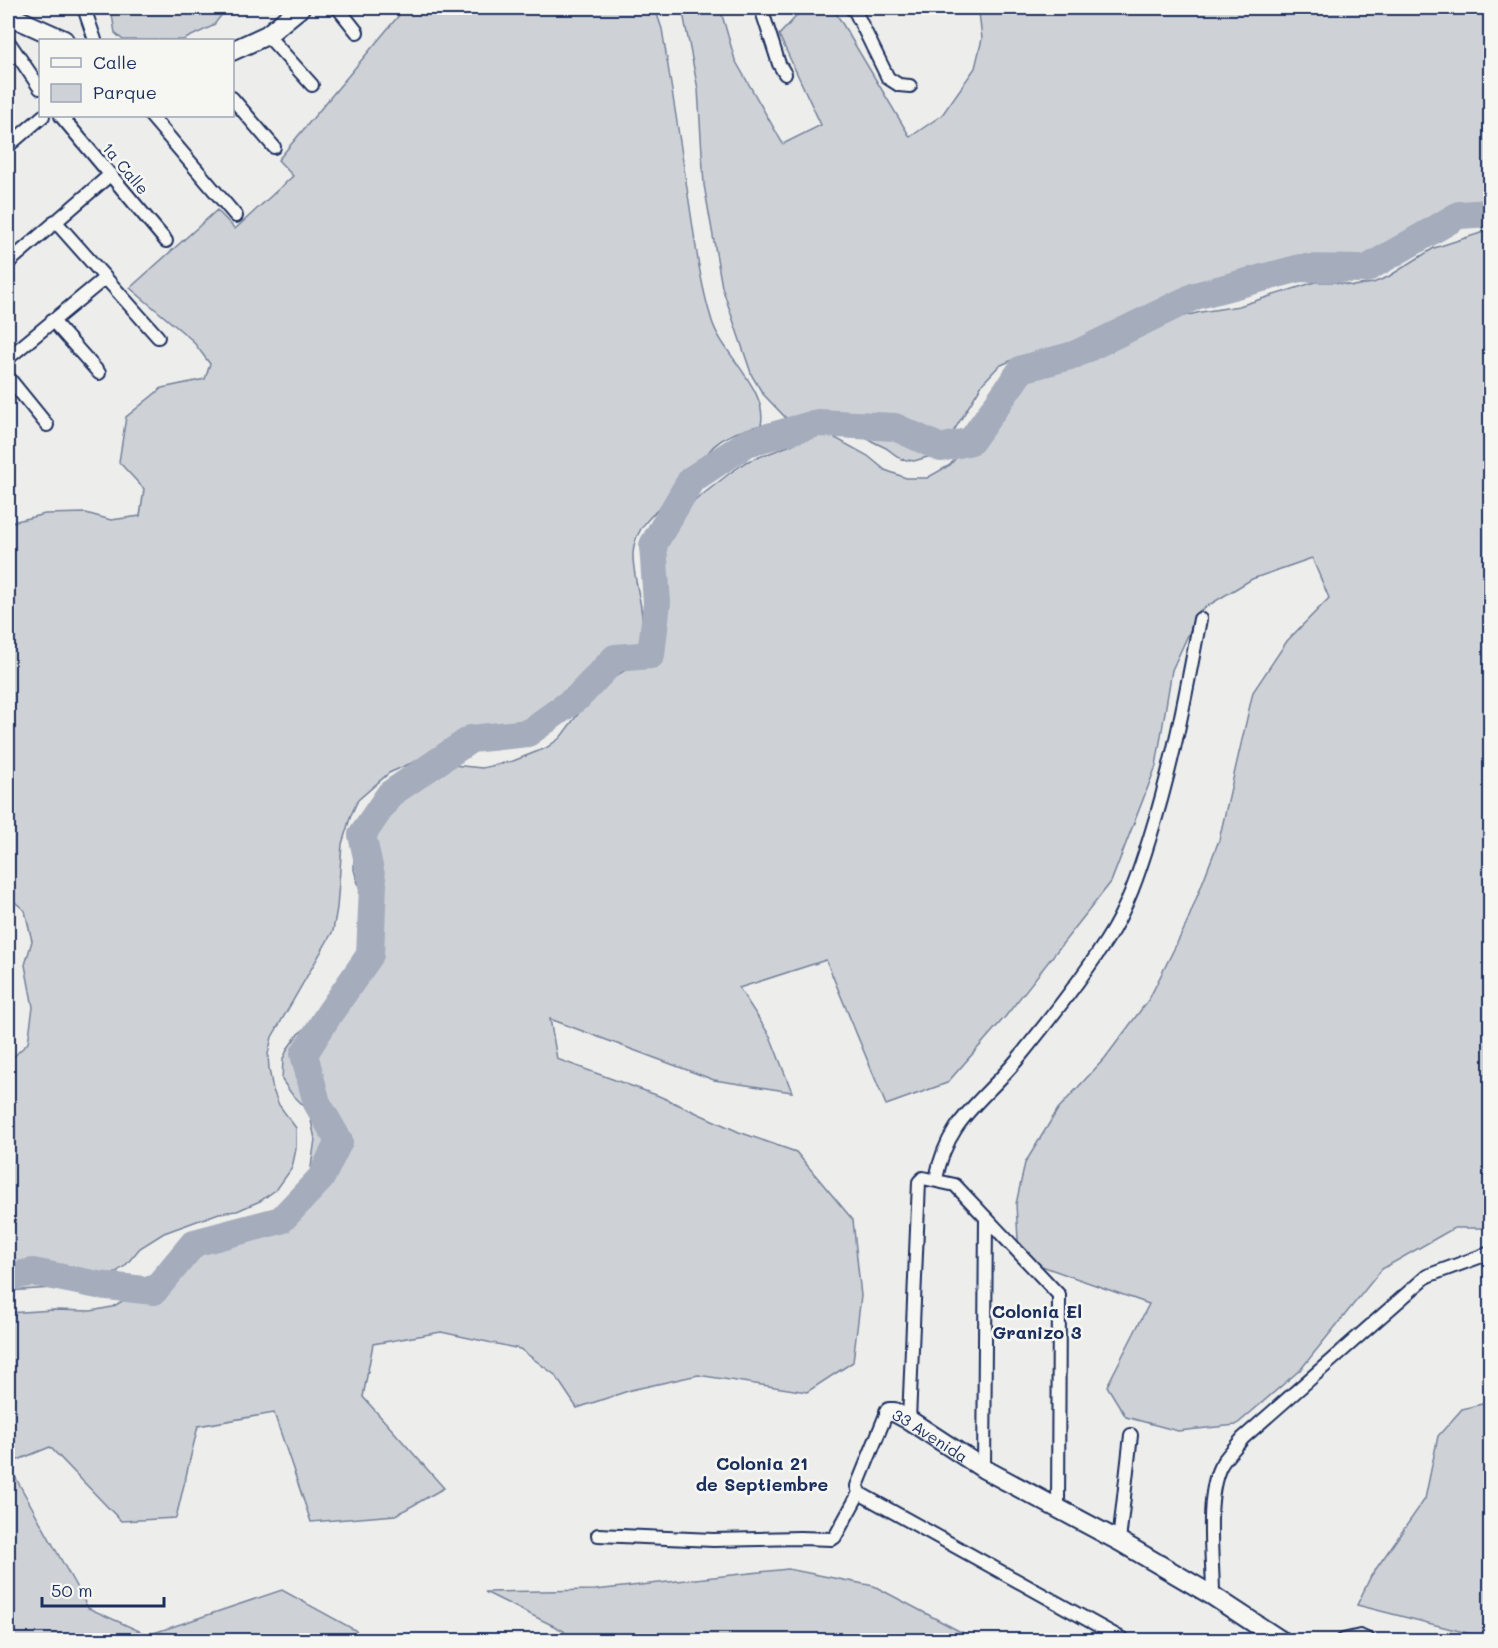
<svg xmlns="http://www.w3.org/2000/svg" width="1498" height="1648" font-family="Mali,sans-serif">
<rect width="100%" height="100%" fill="#edeeec"/>
<filter id="ink" filterUnits="userSpaceOnUse"><feTurbulence type="fractalNoise" baseFrequency=".0167" numOctaves="2"/><feDisplacementMap in="SourceGraphic" scale="12" xChannelSelector="R" yChannelSelector="G"/><feConvolveMatrix kernelMatrix="1 2 1 2 8 2 1 2 1" color-interpolation-filters="sRGB"/></filter>
<g filter="url(#ink)">
<!-- green -->
<path fill="#ced2d7" stroke="#74809a" stroke-width="1.5" d="M 111,8 L 227,8 L 213,26 L 183,40 L 123,40 L 115,33 Z
M 405,8 L 655,8 L 662,29 C 671,84 680,140 688,195 C 695,238 699,280 712,321 C 722,354 769,390 761,425 C 747,429 731,433 719,442 C 705,451 699,470 688,482 C 669,503 635,520 633,553 C 632,583 649,613 639,643 L 607,654 L 589,666 L 542,729 L 531,739 L 501,747 L 474,747 L 436,752 L 389,773 L 358,800 L 351,815 L 342,844 L 337,908 L 333,931 L 272,1037 L 268,1054 L 269,1069 L 273,1090 L 279,1105 L 296,1128 L 296,1149 L 292,1168 L 277,1189 L 260,1201 L 237,1211 L 219,1213 L 164,1233 L 140,1248 L 125,1266 L 100,1283 L 83,1286 L 8,1291 L 8,1062 L 28,1043 L 33,1007 L 25,965 L 32,941 L 25,911 L 8,896 L 8,523 L 45,514 L 86,513 L 111,520 L 140,516 L 144,489 L 119,462 L 126,417 L 162,388 L 205,379 L 210,364 L 192,340 L 130,288 L 217,210 L 235,229 L 293,176 L 278,160 Z
M 682,8 L 720,8 L 735,60 L 783,144 L 821,125 L 779,35 L 804,8 L 833,8 L 910,137 L 942,115 L 975,68 L 982,39 L 979,12 L 971,8 L 1490,8 L 1490,207 L 1389,259 L 1374,261 L 1355,257 L 1304,265 L 1259,275 L 1136,316 L 1056,348 L 1015,359 L 999,366 L 983,383 L 947,442 L 931,456 L 914,461 L 901,459 L 886,448 L 855,433 L 786,418 L 763,394 L 752,376 L 722,287 L 704,185 L 698,89 Z
M 1490,230 L 1490,1228 L 1454,1228 L 1382,1269 L 1301,1369 L 1236,1425 L 1178,1431 L 1126,1417 L 1107,1386 L 1149,1304 L 1019,1258 L 1016,1204 L 1025,1163 L 1058,1109 L 1105,1058 L 1149,999 L 1186,925 L 1219,840 L 1253,692 L 1287,641 L 1329,598 L 1312,558 L 1252,579 L 1199,611 L 1172,670 L 1156,766 L 1111,882 L 1005,1017 L 947,1083 L 886,1105 L 826,960 L 739,988 L 770,1036 L 792,1092 L 714,1080 L 550,1019 L 557,1059 L 659,1096 L 739,1132 L 796,1152 L 853,1220 L 861,1296 L 853,1362 L 807,1392 L 698,1375 L 631,1390 L 577,1408 L 555,1375 L 520,1349 L 441,1332 L 373,1344 L 363,1397 L 444,1488 L 396,1515 L 311,1522 L 274,1413 L 198,1426 L 176,1518 L 121,1521 L 50,1447 L 8,1464 L 88,1608 L 148,1635 L 282,1590 L 355,1630 L 364,1640 L 8,1640 L 8,1313 L 53,1310 L 91,1311 L 112,1307 L 130,1297 L 174,1260 L 191,1252 L 252,1241 L 291,1218 L 303,1197 L 310,1174 L 315,1139 L 309,1111 L 291,1093 L 282,1080 L 283,1059 L 288,1048 L 298,1034 L 344,998 L 362,980 L 368,948 L 367,924 L 362,897 L 354,870 L 354,855 L 361,841 L 365,818 L 398,784 L 425,768 L 443,764 L 482,768 L 513,761 L 546,748 L 560,738 L 587,702 L 609,680 L 627,669 L 646,662 L 653,656 L 655,642 L 651,569 L 654,554 L 674,517 L 730,473 L 746,462 L 791,445 L 811,434 L 830,435 L 868,456 L 885,470 L 906,478 L 927,478 L 950,465 L 969,442 L 988,398 L 1027,373 L 1092,352 L 1172,319 L 1201,312 L 1239,306 L 1315,282 L 1334,282 L 1353,286 L 1373,283 L 1388,277 L 1434,248 Z
M 1490,1402 L 1490,1636 L 1475,1635 L 1357,1605 L 1371,1576 L 1425,1499 L 1438,1436 L 1462,1409 Z
M 788,1569 L 874,1586 L 976,1640 L 566,1640 L 564,1631 L 485,1592 L 595,1590 Z"/>
<g fill="none" stroke-linecap="round" stroke-linejoin="round">
<!-- river -->
<path stroke="#a5acbc" stroke-width="28" d="M 8,1277 L 33,1272 L 98,1285 L 154,1291 L 194,1243 L 281,1220 L 321,1178 L 339,1141 L 317,1103 L 304,1054 L 329,1014 L 370,955 L 373,884 L 362,835 L 390,794 L 471,739 L 528,733 L 578,697 L 615,658 L 651,655 L 657,603 L 653,545 L 691,480 L 747,443 L 818,423 L 895,427 L 941,448 L 971,441 L 1022,369 L 1074,355 L 1195,296 L 1300,268 L 1366,269 L 1459,215 L 1490,213"/>
<!-- street casing -->
<g stroke="#1b2f5e" stroke-width="16">
<path id="street" d="M 84,8 L 95,40
M 338,8 L 357,32
M 761,8 L 779,64 L 785,74
M 851,8 L 855,11 L 888,78 L 899,85 L 910,86
M 267,35 L 312,85
M 8,43 L 10,44 L 40,88
M 232,98 L 274,147
M 61,116 L 166,241
M 151,116 L 236,216
M 8,146 L 43,116
M 55,221 L 158,337
M 8,263 L 111,174
M 52,320 L 99,373
M 8,358 L 105,278
M 8,377 L 47,425
M 936,1179 C 947,1120 980,1104 1016,1061 C 1047,1023 1079,983 1106,941 C 1127,909 1139,873 1150,837 C 1173,764 1186,694 1200,619
M 889,1412 L 885,1417 L 857,1486 L 859,1493 L 1124,1640
M 909,1420 L 919,1182 L 923,1178 L 955,1185 L 1059,1295 L 1058,1509
M 984,1469 L 986,1218
M 598,1535 L 713,1540 L 800,1538 L 832,1539 L 835,1537 L 859,1493
M 1119,1541 L 1131,1435
M 1213,1596 C 1213,1559 1205,1499 1220,1467 C 1225,1457 1236,1447 1243,1438 L 1427,1276 L 1490,1253
M 1343,1640 L 1360,1636 L 1369,1640"/>
</g>
<!-- secondary casing -->
<g stroke="#1b2f5e" stroke-width="22">
<g id="secondary">
<path d="M 8,15 L 64,40"/>
<path d="M 232,51 L 267,35 L 300,8"/>
<path id="s1" d="M 889,1412 L 894,1412 L 909,1420 L 984,1469 L 1119,1541 L 1213,1596 L 1280,1640"/>
</g>
</g>
<!-- street -->
<use href="#street" stroke="#f6f6f2" stroke-width="12"/>
<!-- secondary -->
<use href="#secondary" stroke="#f6f6f2" stroke-width="18"/>
</g>
</g>
<g text-anchor="middle" dominant-baseline="central" stroke-width="5" stroke-linejoin="round" paint-order="stroke">
<!-- street labels -->
<g font-size="16" fill="#1b2f5e" stroke="#f6f6f2">
<text transform="translate(126 168) rotate(50)">1a Calle</text>
<text stroke="none"><textPath href="#s1" startOffset="48">33 Avenida</textPath></text>
</g>
<!-- neighbourhood labels -->
<g font-size="18" font-weight="bold" fill="#1b2f5e" stroke="#f6f6f2">
<text x="1037" y="1311">Colonia El<tspan x="1037" dy="21">Granizo 3</tspan></text>
<text x="762" y="1463">Colonia 21<tspan x="762" dy="21">de Septiembre</tspan></text>
</g>
</g>
<!-- margin -->
<rect width="1498" height="1648" fill="none" stroke="#f6f6f2" stroke-width="30"/>
<rect x="15" y="15" width="1468" height="1618" fill="none" stroke="#1b2f5e" stroke-width="2" filter="url(#ink)"/>
<!-- legend -->
<rect x="39" y="39" width="195" height="78" fill="#f6f6f2" stroke="#9ea6b7" stroke-width="1.5"/>
<rect x="51" y="58" width="30" height="9" fill="#f6f6f2" stroke="#9ea6b7" stroke-width="1.5"/>
<text x="93" y="69" font-size="18" fill="#1b2f5e">Calle</text>
<rect x="51" y="84" width="30" height="18" fill="#ced2d7" stroke="#9ea6b7" stroke-width="1.5"/>
<text x="93" y="99" font-size="18" fill="#1b2f5e">Parque</text>
<!-- scale -->
<path d="M42 1597v9h122v-9" fill="none" stroke="#1b2f5e" stroke-width="3"/>
<text x="51" y="1597" font-size="18" fill="#1b2f5e" stroke="#f6f6f2" stroke-width="4.5" paint-order="stroke">50 m</text>
</svg>
